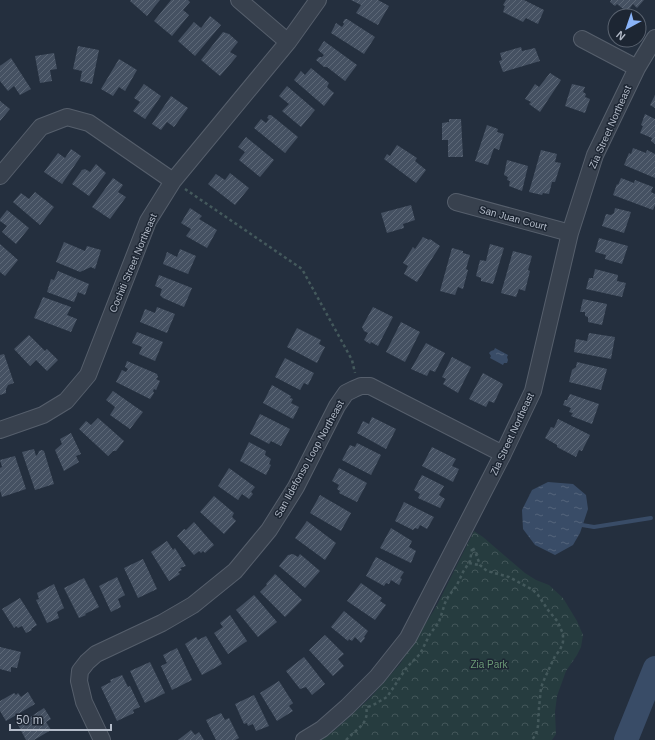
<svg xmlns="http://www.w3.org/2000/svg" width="655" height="740" font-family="Arial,sans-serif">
<defs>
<pattern id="forest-crowns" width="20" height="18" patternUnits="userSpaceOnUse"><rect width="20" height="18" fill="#263c3f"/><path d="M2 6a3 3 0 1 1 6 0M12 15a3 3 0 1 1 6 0" fill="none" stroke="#435659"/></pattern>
<pattern id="water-ripples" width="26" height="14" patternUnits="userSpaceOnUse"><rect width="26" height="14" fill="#394c67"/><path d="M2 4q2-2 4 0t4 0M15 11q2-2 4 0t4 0" fill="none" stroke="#53647b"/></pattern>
<pattern id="building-hatch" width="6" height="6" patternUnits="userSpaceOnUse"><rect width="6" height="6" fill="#455162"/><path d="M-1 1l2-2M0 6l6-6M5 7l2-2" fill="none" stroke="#5d6877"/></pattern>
</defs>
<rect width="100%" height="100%" fill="#242f3e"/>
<!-- forest -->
<path fill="url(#forest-crowns)" d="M 474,531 L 483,537 L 525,573 L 536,580 L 549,585 L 563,598 L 577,621 L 583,635 L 581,647 L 577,655 L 566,671 L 557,696 L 555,712 L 556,734 L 552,740 L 321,740 L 334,731 L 370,698 L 400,664 L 436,607 Z"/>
<!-- water -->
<path fill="url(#water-ripples)" d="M 495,348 L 508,355 L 507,357 L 508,360 L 507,363 L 504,363 L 503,365 L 490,358 L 491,356 L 489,353 L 491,351 L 494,350 Z
M 548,482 L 573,484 L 586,495 L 588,509 L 580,533 L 573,545 L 555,555 L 535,545 L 523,529 L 522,510 L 532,490 Z"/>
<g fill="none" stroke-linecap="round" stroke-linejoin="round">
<!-- stream -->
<path stroke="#394c67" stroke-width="4" d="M 582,525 L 594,527 L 651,518"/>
<!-- river -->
<path stroke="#394c67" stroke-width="24" d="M 626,740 L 655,668"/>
</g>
<!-- building -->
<path fill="url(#building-hatch)" d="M 131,0 L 160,0 L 147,16 L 130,1 Z
M 171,0 L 188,0 L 190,2 L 183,10 L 189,15 L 172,36 L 154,21 Z
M 351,0 L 378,0 L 389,6 L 378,25 L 356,13 L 361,5 Z
M 506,0 L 524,0 L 544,10 L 538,24 L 526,18 L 523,22 L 503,12 L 505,6 L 503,5 Z
M 611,0 L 644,0 L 637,8 L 633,4 L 627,12 L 617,4 L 615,6 L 610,2 Z
M 210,16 L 221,25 L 195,56 L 178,41 L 194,22 L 201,28 Z
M 345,19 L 347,19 L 375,37 L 364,54 L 331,33 L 336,23 L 342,27 L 344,24 L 343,22 Z
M 223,32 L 229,34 L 238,42 L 230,52 L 237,56 L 220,76 L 201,60 Z
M 324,41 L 357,65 L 345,81 L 327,67 L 324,67 L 316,60 L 319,57 L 322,57 L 324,55 L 318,50 Z
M 78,46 L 99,50 L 92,84 L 80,81 L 82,71 L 73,69 Z
M 521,47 L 522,51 L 535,48 L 540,61 L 503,72 L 499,61 L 502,60 L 500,53 Z
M 54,53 L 57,69 L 50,70 L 52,81 L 40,83 L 35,56 Z
M 11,58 L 31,89 L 20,95 L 14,86 L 8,91 L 0,81 L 0,66 Z
M 119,59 L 137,70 L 125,91 L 119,87 L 113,96 L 101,89 Z
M 311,68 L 329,83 L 327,87 L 334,93 L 324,106 L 294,80 L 301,71 L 305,75 Z
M 550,73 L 561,80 L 540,112 L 529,104 L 531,102 L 525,99 L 535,84 L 539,87 Z
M 144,84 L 161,96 L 145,119 L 133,111 L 140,102 L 134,98 Z
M 572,84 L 585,87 L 583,92 L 586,94 L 585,97 L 590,99 L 585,113 L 565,106 Z
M 287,86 L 315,110 L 301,127 L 282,111 L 289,104 L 279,96 Z
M 655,95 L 655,108 L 650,105 Z
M 171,96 L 188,108 L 174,127 L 167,122 L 161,130 L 152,124 Z
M 0,101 L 10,109 L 0,121 Z
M 645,114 L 655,119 L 655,144 L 651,141 L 652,138 L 640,133 L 643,126 L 641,125 Z
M 269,115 L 271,115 L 298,137 L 285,153 L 254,128 L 261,119 L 266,123 L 269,119 L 267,118 Z
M 449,119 L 461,119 L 463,157 L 448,157 L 448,140 L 442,140 L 442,123 L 449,122 Z
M 487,125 L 498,129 L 497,132 L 504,134 L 499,150 L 494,148 L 488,165 L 475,161 Z
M 246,137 L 274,160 L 260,177 L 239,160 L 245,152 L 238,147 Z
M 397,145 L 417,158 L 415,161 L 426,170 L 416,183 L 384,159 L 387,154 L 390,156 Z
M 633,148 L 646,153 L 647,150 L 655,154 L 655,178 L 624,165 L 629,153 L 631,154 Z
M 71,149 L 81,156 L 62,184 L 44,172 L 58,153 L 65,158 Z
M 541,150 L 557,154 L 555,162 L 561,163 L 555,182 L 552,182 L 549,194 L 543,193 L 542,195 L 529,192 Z
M 507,160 L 528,166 L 522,191 L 509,186 L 510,181 L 507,180 L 508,177 L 504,175 Z
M 96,164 L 106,173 L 89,196 L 72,184 L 82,170 L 85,169 L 90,172 Z
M 230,173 L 249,188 L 235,205 L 208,184 L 216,174 L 225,180 Z
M 113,178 L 123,185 L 118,192 L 126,197 L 110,219 L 92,207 Z
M 621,178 L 634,183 L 635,180 L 653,187 L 651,192 L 655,194 L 655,205 L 653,210 L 613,195 L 617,184 L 618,185 Z
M 35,192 L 54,207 L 40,225 L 13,202 L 21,193 L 29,199 Z
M 411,205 L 415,220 L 403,224 L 404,228 L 387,233 L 381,213 Z
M 190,208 L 202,216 L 199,219 L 217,230 L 207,248 L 186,236 L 191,229 L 181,223 Z
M 615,208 L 631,212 L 624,233 L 602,226 L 606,214 L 611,215 L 614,213 Z
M 7,210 L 29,228 L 16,244 L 2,232 L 7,226 L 0,221 L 0,219 Z
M 423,237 L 429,240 L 430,239 L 440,246 L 417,282 L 404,274 L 408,266 L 403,263 L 413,247 L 415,249 Z
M 599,238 L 628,246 L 622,264 L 605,259 L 606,255 L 595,252 Z
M 64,242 L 85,251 L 87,246 L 101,250 L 95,269 L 91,267 L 80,272 L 56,262 Z
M 0,244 L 18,260 L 5,276 L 0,272 Z
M 490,244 L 504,248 L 493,284 L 481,281 L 481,278 L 476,276 L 480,260 L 486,261 Z
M 452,248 L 463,251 L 463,253 L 470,255 L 466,269 L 468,270 L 463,289 L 458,287 L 455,295 L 440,291 Z
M 180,249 L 196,256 L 188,274 L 163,264 L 167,252 L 177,257 Z
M 513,251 L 532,256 L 528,270 L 530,271 L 525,291 L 519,289 L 516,297 L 501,293 Z
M 595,269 L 618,275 L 617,281 L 626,283 L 622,297 L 586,289 L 589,278 L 593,278 Z
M 58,271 L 89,284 L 85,295 L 78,292 L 74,302 L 47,292 L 51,279 L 54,280 Z
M 159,275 L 192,288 L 184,307 L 163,298 L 160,295 L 162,289 L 155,286 Z
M 43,297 L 71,307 L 67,315 L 77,319 L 71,332 L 34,318 Z
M 583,299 L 607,304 L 602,325 L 588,322 L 588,317 L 585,316 L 585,312 L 580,312 Z
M 157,307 L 175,314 L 167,333 L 140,322 L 145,309 L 155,313 Z
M 373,307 L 393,317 L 378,346 L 371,342 L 370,344 L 364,340 L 368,333 L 364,331 L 362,327 Z
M 401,322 L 420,332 L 405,362 L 386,352 Z
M 297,328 L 321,340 L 319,344 L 325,347 L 317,363 L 287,347 Z
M 137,332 L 163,342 L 155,361 L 139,354 L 142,347 L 132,343 Z
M 589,333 L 615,337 L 611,359 L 574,352 L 576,339 L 587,341 Z
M 29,335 L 45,351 L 47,349 L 58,360 L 47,371 L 36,360 L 30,366 L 14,349 Z
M 426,343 L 445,353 L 435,372 L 430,370 L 427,376 L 411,369 Z
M 4,354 L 14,383 L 8,385 L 6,389 L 6,393 L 0,395 L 0,355 Z
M 452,357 L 471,367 L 458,393 L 443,384 L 446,379 L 442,377 Z
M 285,358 L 314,373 L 308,385 L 304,383 L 300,390 L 275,377 Z
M 127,361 L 157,374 L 158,377 L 156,379 L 160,381 L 156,390 L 154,389 L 153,391 L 154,393 L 150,399 L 116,382 L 122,370 L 126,372 L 128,369 L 125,367 Z
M 577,362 L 607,369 L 601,390 L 569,382 L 572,370 L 576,367 Z
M 483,373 L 503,384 L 494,403 L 489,401 L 486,407 L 469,399 Z
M 272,385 L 291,396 L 290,398 L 293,399 L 291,403 L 299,407 L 293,419 L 263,403 Z
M 113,391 L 143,412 L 130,429 L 110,415 L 115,407 L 106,400 Z
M 570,394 L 599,404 L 592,424 L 571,416 L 573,413 L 569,412 L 571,408 L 563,405 L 565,400 L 567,400 Z
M 260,414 L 290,429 L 281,446 L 271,441 L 269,444 L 250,434 Z
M 372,417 L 396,429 L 386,449 L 357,433 L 363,421 L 369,424 Z
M 98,418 L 124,441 L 116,451 L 113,451 L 108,456 L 79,429 L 86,421 L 91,425 Z
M 558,419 L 590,435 L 582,451 L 579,450 L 576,457 L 557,447 L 557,445 L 545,438 L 551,427 L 554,428 Z
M 71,433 L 81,454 L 76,456 L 79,462 L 64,471 L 55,450 L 62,444 L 60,439 Z
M 249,442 L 266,451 L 265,455 L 271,459 L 269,464 L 271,465 L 266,475 L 240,461 Z
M 357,443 L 381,455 L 371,475 L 342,460 L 350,445 L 355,447 Z
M 432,447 L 456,459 L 452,466 L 459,469 L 453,482 L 422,466 Z
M 34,449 L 36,456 L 38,454 L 39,451 L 42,450 L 44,451 L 54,484 L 35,490 L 22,452 Z
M 15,456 L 26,489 L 2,497 L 0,490 L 0,468 L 2,467 L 0,460 Z
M 229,468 L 255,487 L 251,492 L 253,494 L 249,499 L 242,494 L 238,500 L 218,486 Z
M 339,468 L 367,483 L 357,502 L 339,493 L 340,491 L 337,489 L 339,485 L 332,481 Z
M 422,475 L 444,486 L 439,495 L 445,499 L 440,508 L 418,498 L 420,494 L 414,490 Z
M 320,495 L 351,513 L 341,531 L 310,513 Z
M 214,496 L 234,513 L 232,517 L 236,521 L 224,534 L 200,512 Z
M 404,502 L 434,517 L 427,529 L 420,525 L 418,529 L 415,528 L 413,530 L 395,521 Z
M 307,521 L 336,543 L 325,560 L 295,538 Z
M 194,522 L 214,545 L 205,553 L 203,551 L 201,553 L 199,551 L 194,555 L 177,536 L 184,529 L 186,530 Z
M 391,528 L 412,541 L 409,547 L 416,551 L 411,563 L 380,548 Z
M 167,541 L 173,550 L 175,548 L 186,566 L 180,568 L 182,570 L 178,572 L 180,574 L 169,581 L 151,552 Z
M 293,554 L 298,557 L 300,554 L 320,571 L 305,588 L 279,566 L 288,555 Z
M 376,557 L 404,572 L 400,578 L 402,579 L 399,585 L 391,580 L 389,584 L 386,583 L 384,586 L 366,576 Z
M 143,559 L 157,589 L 138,598 L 124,568 Z
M 275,574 L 302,600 L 285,617 L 260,592 L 267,585 L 266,584 Z
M 117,577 L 125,595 L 118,599 L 121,607 L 111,612 L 99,586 Z
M 84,578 L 99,607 L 85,614 L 86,615 L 79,618 L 64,588 Z
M 361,583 L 382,598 L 380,601 L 386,605 L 375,620 L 347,601 Z
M 54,584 L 64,608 L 57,612 L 59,618 L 47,623 L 36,600 L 39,599 L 37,593 Z
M 254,595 L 277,622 L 258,637 L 236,610 Z
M 20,598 L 37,625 L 31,629 L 32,630 L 26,633 L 22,626 L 18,628 L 16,626 L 14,628 L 2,609 Z
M 344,611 L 368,631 L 364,637 L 365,638 L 361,643 L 355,637 L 352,641 L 349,639 L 348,641 L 331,627 Z
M 230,615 L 247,641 L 228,654 L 214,633 L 223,627 L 220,623 Z
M 325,635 L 344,654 L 338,659 L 344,666 L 333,676 L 309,650 Z
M 206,636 L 222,664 L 202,675 L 185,644 L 196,637 L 198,640 Z
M 0,647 L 21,652 L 17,668 L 11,667 L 11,672 L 0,669 Z
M 177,648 L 192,680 L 172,690 L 161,666 L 167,663 L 163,655 Z
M 304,657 L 325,684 L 312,695 L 306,687 L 300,689 L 286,671 Z
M 150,662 L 165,693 L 145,703 L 130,671 Z
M 122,675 L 128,687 L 130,686 L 140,707 L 133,710 L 134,713 L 117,721 L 101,687 L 111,682 L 110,680 Z
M 279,681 L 293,703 L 289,706 L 293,711 L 277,721 L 260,693 Z
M 28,692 L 35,704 L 6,721 L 0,711 L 0,701 L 14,693 L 16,695 L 18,693 L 21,697 Z
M 254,695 L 269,726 L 256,731 L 253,724 L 248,726 L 247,723 L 244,724 L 235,704 Z
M 44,708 L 51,719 L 46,722 L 51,730 L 34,740 L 26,740 L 18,725 Z
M 221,713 L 225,720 L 229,718 L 239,738 L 235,740 L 216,740 L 206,720 Z
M 191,730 L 195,735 L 199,732 L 204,740 L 178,740 Z"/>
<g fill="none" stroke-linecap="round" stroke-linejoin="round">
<!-- street casing -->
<g stroke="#565f6c" stroke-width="18">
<path id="street" d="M 239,0 L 288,42
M 582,39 L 637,68
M 0,176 L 41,127 L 67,117 L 89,123 L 173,181
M 456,202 L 570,233
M 0,430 L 43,415 L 66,401 L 88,375 L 148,221 L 173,181 L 288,42 L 318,0
M 102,740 L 84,702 L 79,681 L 80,671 L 87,662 L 96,654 L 162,623 L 193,605 L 235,571 L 269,530 L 296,487 L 337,406 L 346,393 L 354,389 L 361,386 L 370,386 L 503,454
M 304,740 L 322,729 L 347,707 L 377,677 L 408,638 L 503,454 L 533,391 L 570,233 L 595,155 L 637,68 L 655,38"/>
</g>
<!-- path -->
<path stroke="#44595c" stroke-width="2.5" stroke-dasharray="3 3" stroke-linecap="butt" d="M 185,189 L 302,269 L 352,360 L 355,373
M 473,548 L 476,554 L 480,565 L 487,571 L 509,577 L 533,590 L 538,595 L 548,610 L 558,622 L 563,634 L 563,642 L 560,650 L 555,656 L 543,682 L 541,688 L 539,708 L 538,726 L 536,734 L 532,740
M 469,563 L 479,565
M 368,707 L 375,704 L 387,697 L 407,667 L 420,654 L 430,634 L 439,622 L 445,603 L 448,597 L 457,585 L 463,572 L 470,561 L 472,549
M 346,740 C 356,729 370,724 366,707"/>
<!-- street -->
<use href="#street" stroke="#38414e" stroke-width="16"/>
</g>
<g text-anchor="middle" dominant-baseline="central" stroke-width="3" stroke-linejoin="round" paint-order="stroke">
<!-- street labels -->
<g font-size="10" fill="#b4bcc9" stroke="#1d2633">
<text transform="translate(610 127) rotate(-66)">Zia Street Northeast</text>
<text transform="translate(513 218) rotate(15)">San Juan Court</text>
<text transform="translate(133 263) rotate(-67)">Cochiti Street Northeast</text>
<text transform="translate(512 434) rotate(-65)">Zia Street Northeast</text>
<text transform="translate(309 459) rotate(-61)">San Ildefonso Loop Northeast</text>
</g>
<!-- park labels -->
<g font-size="10" fill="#6b9a76" stroke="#1d2633">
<text x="489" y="664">Zia Park</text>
</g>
</g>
<!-- north arrow -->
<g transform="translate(627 28) rotate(220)"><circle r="19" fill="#1d2633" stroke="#59626f"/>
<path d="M0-3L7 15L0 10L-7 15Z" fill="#8ab4f8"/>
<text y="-6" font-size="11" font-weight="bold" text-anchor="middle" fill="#b4bcc9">N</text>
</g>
<!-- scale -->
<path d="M10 724v6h101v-6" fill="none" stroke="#b4bcc9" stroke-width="2"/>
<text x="16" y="724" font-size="12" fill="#b4bcc9" stroke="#1d2633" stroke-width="3" paint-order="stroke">50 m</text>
</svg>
